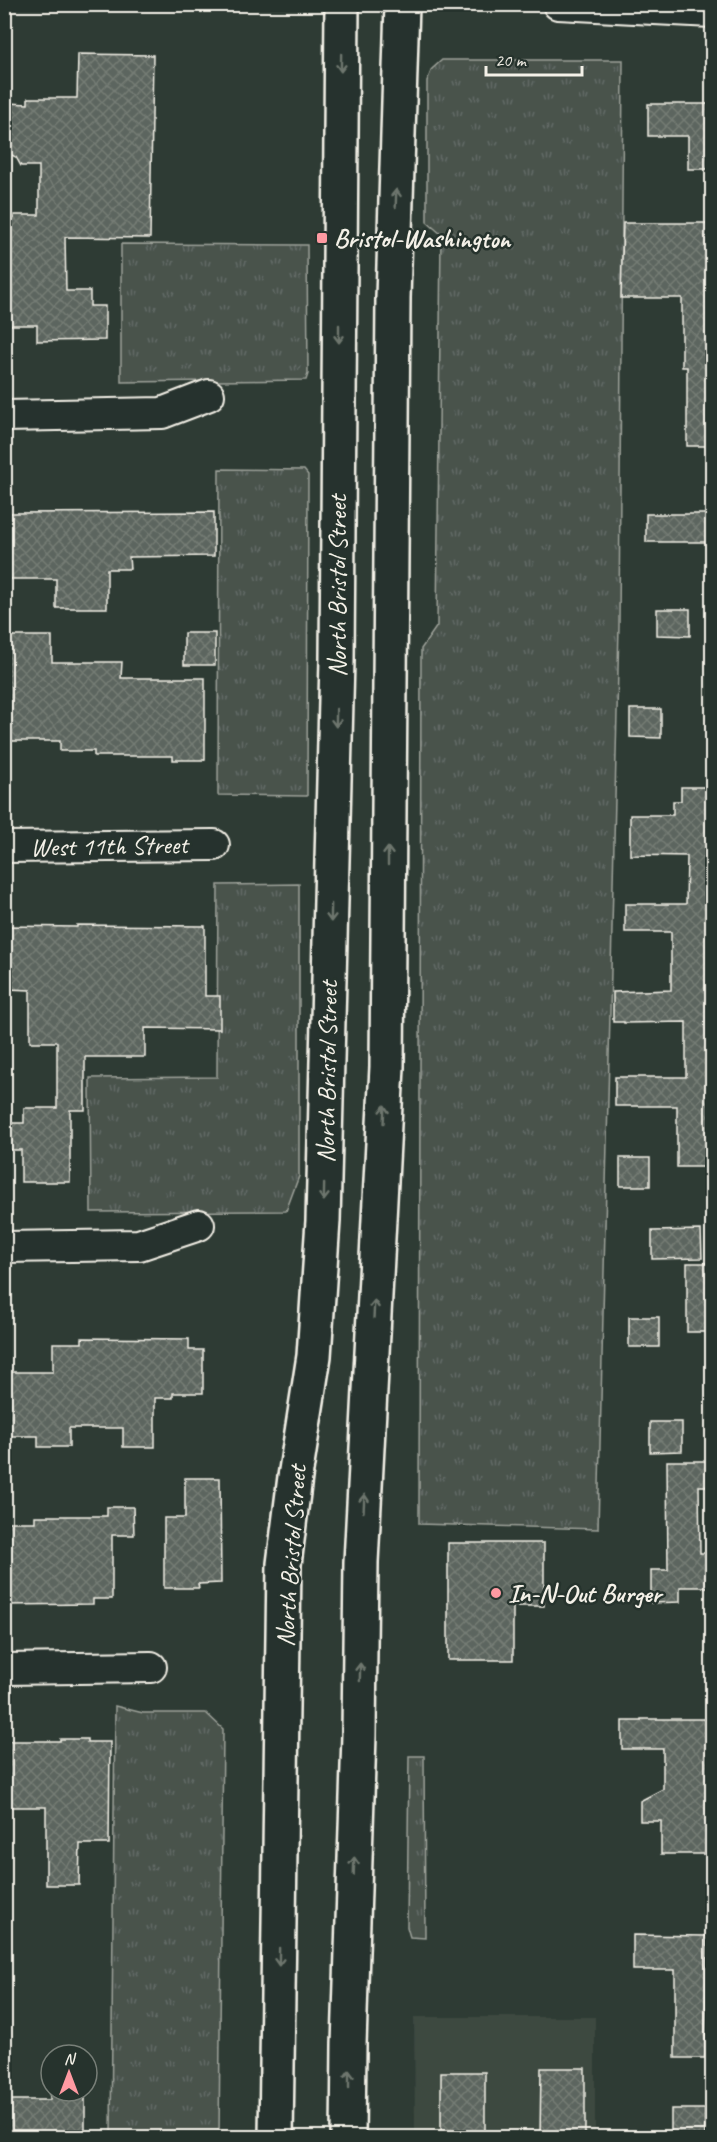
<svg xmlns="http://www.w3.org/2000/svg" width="717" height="2142" font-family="Caveat,sans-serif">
<defs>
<pattern id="grass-tufts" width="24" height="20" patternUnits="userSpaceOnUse" patternTransform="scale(1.5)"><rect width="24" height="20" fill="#48524c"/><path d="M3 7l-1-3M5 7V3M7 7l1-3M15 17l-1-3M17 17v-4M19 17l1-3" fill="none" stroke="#636b66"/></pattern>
<pattern id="building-cross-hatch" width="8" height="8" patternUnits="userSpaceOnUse" patternTransform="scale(1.5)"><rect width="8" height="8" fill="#5c655e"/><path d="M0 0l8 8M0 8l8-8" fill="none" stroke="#747c75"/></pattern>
</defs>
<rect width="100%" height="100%" fill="#2e3b34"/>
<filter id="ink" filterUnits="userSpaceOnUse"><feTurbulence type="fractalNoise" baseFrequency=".0167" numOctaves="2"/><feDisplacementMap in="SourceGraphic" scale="12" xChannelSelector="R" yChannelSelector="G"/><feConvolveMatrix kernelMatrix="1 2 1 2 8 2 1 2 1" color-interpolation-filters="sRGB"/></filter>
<g filter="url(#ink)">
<!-- built -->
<path fill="#3c4841" d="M 414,2017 L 595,2017 L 595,2137 L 415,2137 Z"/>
<!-- grass -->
<path fill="url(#grass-tufts)" stroke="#9ea29a" stroke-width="1.5" d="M 442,60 L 623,60 L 619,626 L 598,1529 L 419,1524 L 421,649 L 437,626 L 441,234 L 427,222 L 427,81 L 432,69 Z
M 121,244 L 307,245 L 308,374 L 306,380 L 121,382 Z
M 219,469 L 304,470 L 308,475 L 307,796 L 218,795 Z
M 299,884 L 299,1176 L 286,1211 L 91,1212 L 90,1078 L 217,1077 L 218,885 Z
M 115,1706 L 143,1713 L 206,1713 L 223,1729 L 219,2137 L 111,2137 Z
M 409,1756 L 424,1756 L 425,1938 L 410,1937 L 407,1927 Z"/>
<!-- building -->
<path fill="url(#building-cross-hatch)" stroke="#f4f1e8" stroke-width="1.5" d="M 78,54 L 153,55 L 150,238 L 65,237 L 66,291 L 90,291 L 90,306 L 105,306 L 105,340 L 37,341 L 37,325 L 4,325 L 4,218 L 14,218 L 14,215 L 39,215 L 39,166 L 21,166 L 16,157 L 7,153 L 8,103 L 28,104 L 28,98 L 77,98 Z
M 648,104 L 712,104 L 712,169 L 688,169 L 688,136 L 648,136 Z
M 623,223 L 712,223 L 712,446 L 687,446 L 687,367 L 682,367 L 682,298 L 621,298 Z
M 214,512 L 214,556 L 129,557 L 130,569 L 107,569 L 107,608 L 56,608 L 56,579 L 4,579 L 4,513 Z
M 646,514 L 712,514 L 712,542 L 646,542 Z
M 657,609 L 690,609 L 690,636 L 657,635 Z
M 184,633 L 215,633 L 215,665 L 184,665 Z
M 4,636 L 52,636 L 52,662 L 122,662 L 121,678 L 205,678 L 205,760 L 173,760 L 173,756 L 94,756 L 94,751 L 60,751 L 60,741 L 4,741 Z
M 630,709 L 661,709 L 661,738 L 630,737 Z
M 681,787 L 712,787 L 712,1167 L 677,1167 L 677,1106 L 615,1106 L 615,1077 L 686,1077 L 686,1022 L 624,1023 L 624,1022 L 613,1022 L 613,992 L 671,990 L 671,932 L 625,932 L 625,904 L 686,904 L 687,856 L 630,855 L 630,815 L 673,815 L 673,801 L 681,801 Z
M 77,925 L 205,926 L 205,996 L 220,996 L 220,1029 L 145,1028 L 145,1057 L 85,1057 L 85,1110 L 70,1110 L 70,1182 L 21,1182 L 21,1150 L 4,1150 L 4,1123 L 24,1123 L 24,1108 L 57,1108 L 57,1042 L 30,1042 L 30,990 L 8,989 L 8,926 L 77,927 Z
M 620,1158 L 650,1158 L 650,1186 L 620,1186 Z
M 701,1230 L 702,1258 L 652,1259 L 652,1231 Z
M 687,1263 L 712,1263 L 712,1332 L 687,1332 Z
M 629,1317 L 659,1317 L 659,1347 L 629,1347 Z
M 82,1338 L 189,1339 L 189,1350 L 203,1350 L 203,1393 L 173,1393 L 173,1398 L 155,1398 L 155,1447 L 123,1447 L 123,1428 L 69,1428 L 69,1447 L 38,1447 L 38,1436 L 4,1436 L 4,1372 L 53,1372 L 53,1343 L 82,1343 Z
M 650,1422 L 682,1422 L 682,1451 L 650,1452 Z
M 667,1461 L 712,1461 L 712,1486 L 699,1486 L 700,1553 L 710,1553 L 710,1587 L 680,1587 L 680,1602 L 651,1603 L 651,1570 L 668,1570 Z
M 185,1478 L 220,1478 L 221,1583 L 198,1584 L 199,1588 L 164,1588 L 164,1518 L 185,1518 Z
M 107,1507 L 133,1507 L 134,1535 L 112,1535 L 112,1599 L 93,1599 L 93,1604 L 4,1605 L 4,1522 L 35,1522 L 35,1516 L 107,1516 Z
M 448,1543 L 544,1543 L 544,1606 L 513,1606 L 513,1660 L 448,1660 Z
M 641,1719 L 712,1719 L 712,1778 L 709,1778 L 708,1854 L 661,1854 L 661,1821 L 640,1821 L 640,1801 L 663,1789 L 663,1749 L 622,1749 L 622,1721 L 641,1721 Z
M 60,1739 L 87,1739 L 87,1742 L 110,1742 L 109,1844 L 80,1844 L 79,1885 L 46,1885 L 46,1807 L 4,1807 L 4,1741 L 60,1741 Z
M 633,1935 L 707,1936 L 705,2058 L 675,2058 L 675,1970 L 633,1970 Z
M 541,2068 L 585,2068 L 585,2138 L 540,2138 Z
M 441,2072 L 485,2072 L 485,2138 L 441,2138 Z
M 50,2091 L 85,2091 L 85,2138 L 4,2138 L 4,2100 L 50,2100 Z
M 671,2109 L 705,2109 L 705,2138 L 671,2138 Z"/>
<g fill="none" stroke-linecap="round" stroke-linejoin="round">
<!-- street casing -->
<g stroke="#f4f1e8" stroke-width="34">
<path id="street" d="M 558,4 L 712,12
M 4,416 L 162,413 L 209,395
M 4,847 L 214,845
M 4,1247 L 139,1245 L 199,1225
M 4,1669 L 151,1667"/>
</g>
<!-- primary casing -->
<g stroke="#f4f1e8" stroke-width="38">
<path id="primary" d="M 276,2138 L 284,1564 L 295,1477 L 314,1356 L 323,1221 L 337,660 L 342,4
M 348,2138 L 349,2045 L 359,1735 L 361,1562 L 387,1067 L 393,298 L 402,4"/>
</g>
<!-- street -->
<use href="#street" stroke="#26332d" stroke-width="30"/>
<!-- primary -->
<use href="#primary" stroke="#26332d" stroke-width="33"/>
</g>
<!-- one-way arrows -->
<defs><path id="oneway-shaft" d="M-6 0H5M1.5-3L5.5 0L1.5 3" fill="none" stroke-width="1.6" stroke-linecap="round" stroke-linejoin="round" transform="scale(1.5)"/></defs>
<g stroke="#6e766e">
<use href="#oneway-shaft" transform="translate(341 63) rotate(91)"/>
<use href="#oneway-shaft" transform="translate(396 198) rotate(-88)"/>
<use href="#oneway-shaft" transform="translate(339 334) rotate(90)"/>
<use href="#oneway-shaft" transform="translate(336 718) rotate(91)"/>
<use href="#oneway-shaft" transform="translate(388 856) rotate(-90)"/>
<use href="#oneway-shaft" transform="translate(331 913) rotate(91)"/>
<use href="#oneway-shaft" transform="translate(384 1114) rotate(-87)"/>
<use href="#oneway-shaft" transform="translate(324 1192) rotate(91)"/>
<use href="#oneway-shaft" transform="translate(374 1309) rotate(-87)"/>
<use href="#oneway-shaft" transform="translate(364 1503) rotate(-87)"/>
<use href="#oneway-shaft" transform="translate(360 1672) rotate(-89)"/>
<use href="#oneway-shaft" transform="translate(354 1866) rotate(-88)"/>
<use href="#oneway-shaft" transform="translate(279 1957) rotate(91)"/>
<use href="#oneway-shaft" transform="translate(349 2079) rotate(-90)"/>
</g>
</g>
<!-- markers -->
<g fill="#ff9aa2" stroke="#26332d" stroke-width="2">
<rect x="316" y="232" width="12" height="12" rx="3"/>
<circle cx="496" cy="1593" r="6"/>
</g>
<g text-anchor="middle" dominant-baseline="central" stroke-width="5" stroke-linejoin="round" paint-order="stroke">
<!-- poi labels -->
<g font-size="26" font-weight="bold" fill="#f4f1e8" stroke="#26332d" text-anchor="start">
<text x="334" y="238">Bristol-Washington</text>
<text x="508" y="1593">In-N-Out Burger</text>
</g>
<!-- street labels -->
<g font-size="26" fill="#f4f1e8" stroke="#26332d">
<text transform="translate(337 586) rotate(-90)">North Bristol Street</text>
<text transform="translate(109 846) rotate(-1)">West 11th Street</text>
<text transform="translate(327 1072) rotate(-89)">North Bristol Street</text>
<text transform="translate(291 1556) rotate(-86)">North Bristol Street</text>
</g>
</g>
<!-- margin -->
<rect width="717" height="2142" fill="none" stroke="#26332d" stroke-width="24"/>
<rect x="12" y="12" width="693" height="2118" fill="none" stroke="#f4f1e8" stroke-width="2" filter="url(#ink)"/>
<!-- north arrow -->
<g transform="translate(69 2073)"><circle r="28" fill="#26332d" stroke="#787f78" stroke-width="1.5"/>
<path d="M0-4.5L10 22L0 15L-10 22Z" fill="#ff9aa2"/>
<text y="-9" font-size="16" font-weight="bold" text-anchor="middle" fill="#f4f1e8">N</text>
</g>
<!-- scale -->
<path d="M486 66v9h96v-9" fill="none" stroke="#f4f1e8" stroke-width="3"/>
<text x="495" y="66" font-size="18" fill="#f4f1e8" stroke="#26332d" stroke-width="4.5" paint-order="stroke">20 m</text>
</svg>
